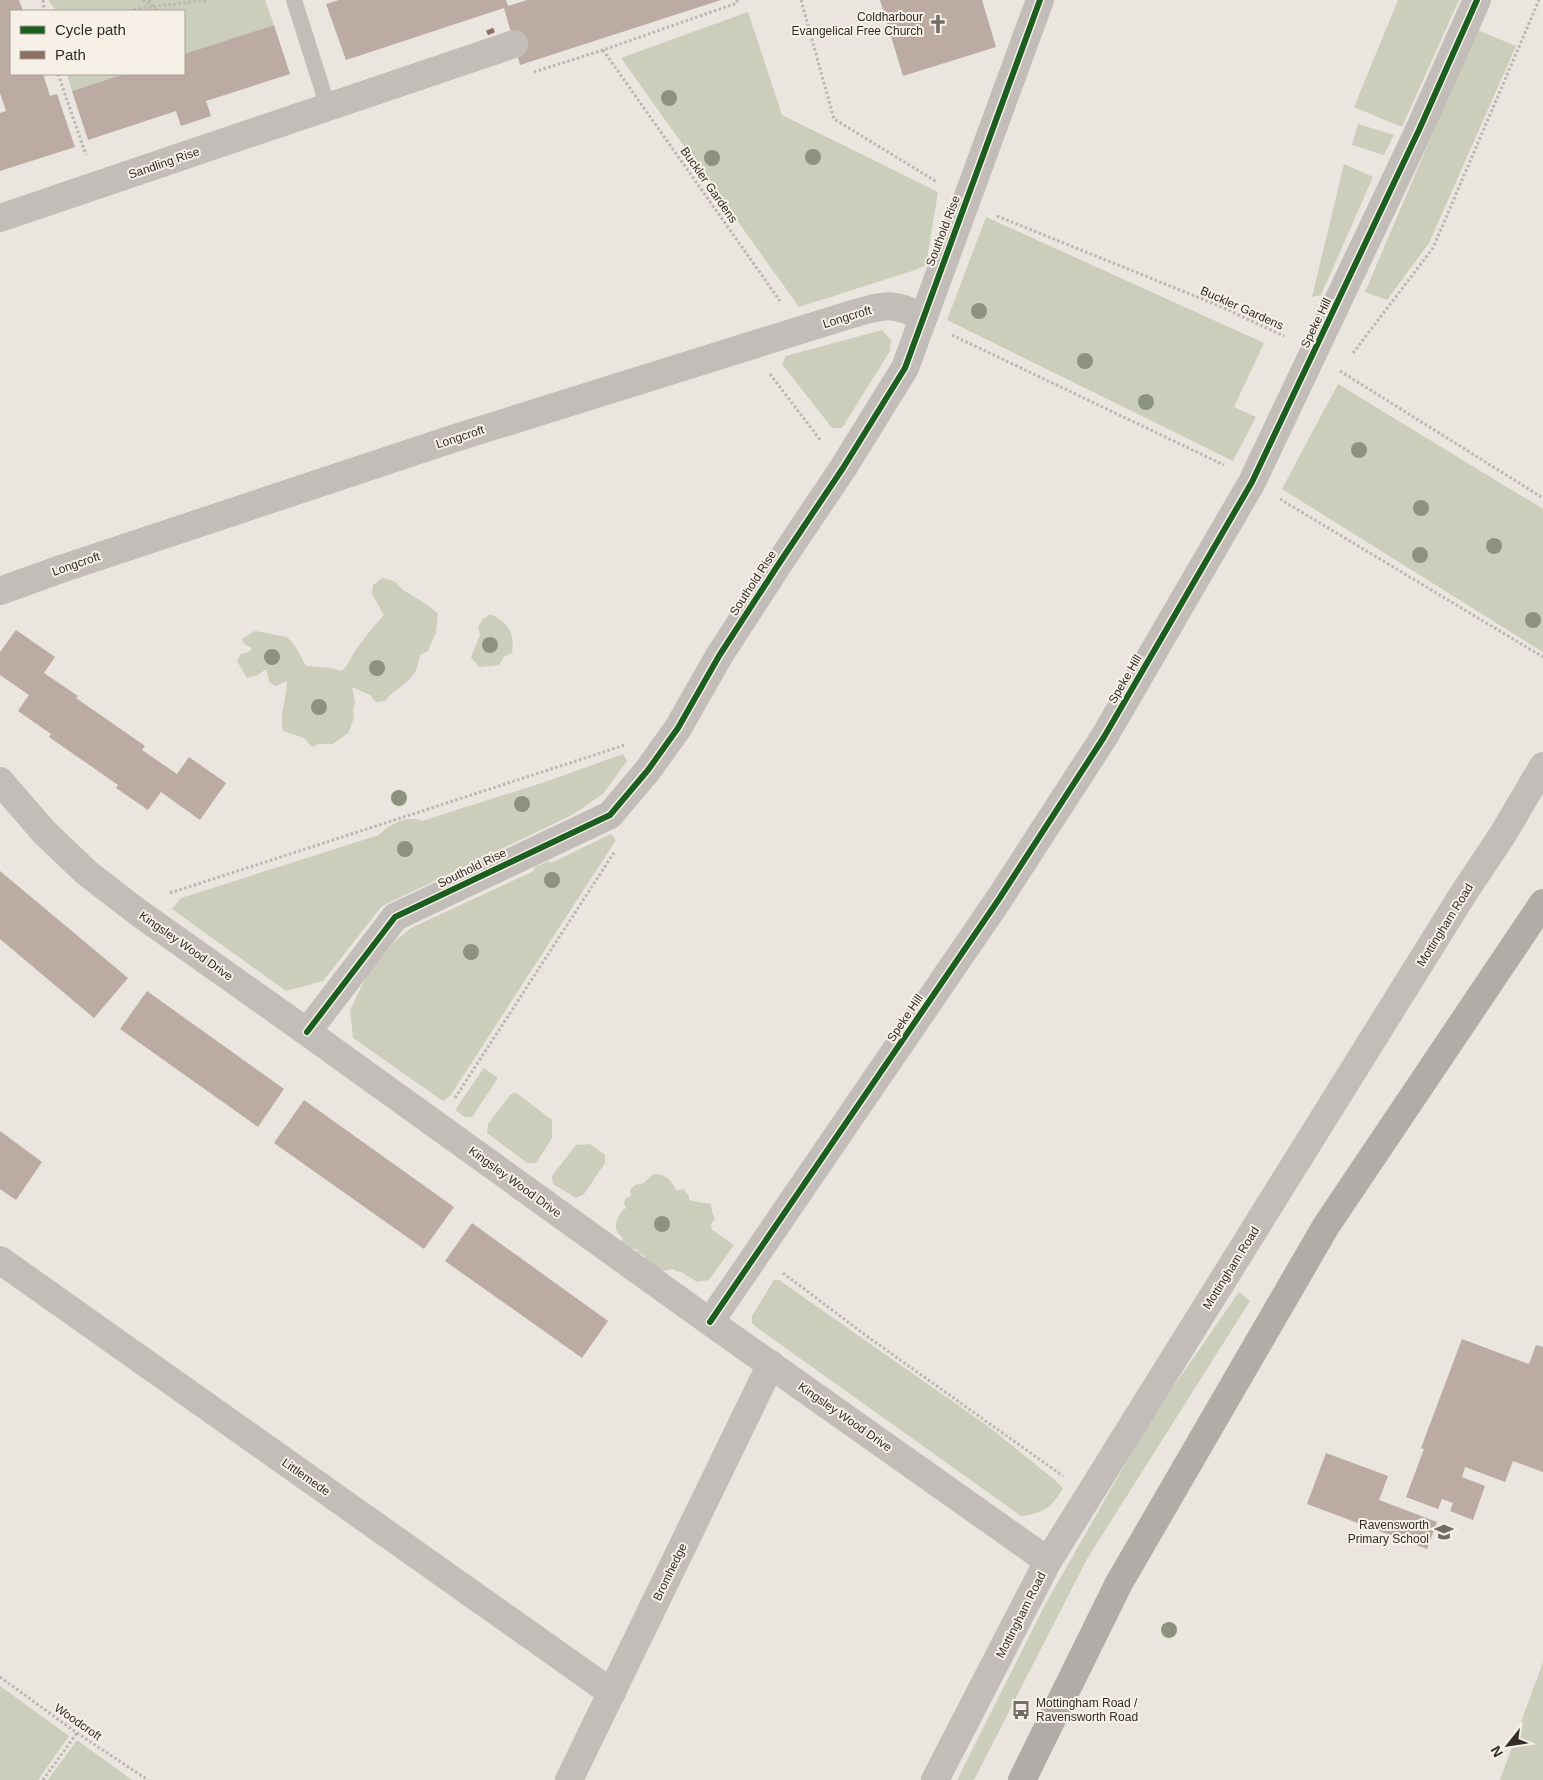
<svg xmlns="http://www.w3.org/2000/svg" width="1543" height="1780" font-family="Helvetica,sans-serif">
<rect width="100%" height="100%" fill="#eae5df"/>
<!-- green -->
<path fill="#cacebb" d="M 49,0 L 265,0 L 274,25 L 184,54 L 184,11 L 57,11 L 50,3 Z
M 1398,0 L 1459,0 L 1402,127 L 1354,107 Z
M 748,12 L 782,115 L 938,192 L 926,265 L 915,270 L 799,307 L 621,58 Z
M 1477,30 L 1516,46 L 1429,243 L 1387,300 L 1365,292 Z
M 67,74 L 124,74 L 72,91 Z
M 1358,124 L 1394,135 L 1384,155 L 1352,145 Z
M 1344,164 L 1373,177 L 1321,295 L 1312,297 Z
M 986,217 L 1264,343 L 1234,407 L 1256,417 L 1233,461 L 947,320 Z
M 882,330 L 891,340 L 890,351 L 842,428 L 832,428 L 782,364 L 786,356 Z
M 1338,384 L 1543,509 L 1543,652 L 1282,489 Z
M 382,578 C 401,581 395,586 408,593 C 419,600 429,605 438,614 L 436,632 L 428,651 L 420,655 C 419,659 418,666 416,670 C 411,682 393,690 385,701 L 376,702 L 370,695 L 352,687 L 355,702 L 353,709 L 354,718 L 348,733 L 333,744 L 318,744 L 312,747 L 304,738 L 283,731 C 279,713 287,699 287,681 L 276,686 L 270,683 L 266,669 L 258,675 L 247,678 L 237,661 L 241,654 L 249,652 L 252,648 L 244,644 L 242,639 L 255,631 L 287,637 L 295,646 L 306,666 L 332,668 L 342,671 C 348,665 351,658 355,651 C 364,638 374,626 384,615 L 372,594 L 373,585 Z
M 490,614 C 508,622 515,633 512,653 L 504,657 L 499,665 L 479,667 L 471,657 L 480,635 L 478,627 L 483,619 Z
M 623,754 L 627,761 L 603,794 L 572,815 L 382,906 L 323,981 L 286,991 L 172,909 L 181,898 L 379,835 C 389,824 409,815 422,821 L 548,781 Z
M 611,834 L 616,840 L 450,1096 L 443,1101 L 353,1038 L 350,1010 L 367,975 L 395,941 L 411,928 L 534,871 L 535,867 L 549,861 L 551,863 Z
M 484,1068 L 498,1078 L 472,1117 L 465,1117 L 455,1110 Z
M 515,1092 L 552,1120 L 552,1138 L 536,1163 L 527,1163 L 487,1133 L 488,1124 L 510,1095 Z
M 590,1144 L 605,1155 L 605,1163 L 584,1194 L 576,1198 L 553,1184 L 552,1176 L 576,1145 Z
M 653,1174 C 666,1174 672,1180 676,1191 L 683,1189 L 689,1196 L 689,1200 L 697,1202 L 711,1204 L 712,1212 L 715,1219 L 711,1224 L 712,1230 L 734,1245 L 709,1280 L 697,1282 L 680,1271 L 678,1272 L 673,1269 L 658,1272 L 645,1260 L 645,1256 L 638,1253 L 636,1249 L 629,1249 L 621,1243 L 623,1238 C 621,1236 618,1234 617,1231 C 613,1224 620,1211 626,1208 L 624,1203 L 626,1198 L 631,1196 L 630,1190 L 635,1185 L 644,1183 Z
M 774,1280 L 779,1280 L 989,1427 L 1056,1481 L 1063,1488 C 1052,1507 1045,1513 1021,1516 L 759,1329 L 752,1323 L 752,1316 Z
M 1239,1292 L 1250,1301 L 1087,1559 L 974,1780 L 957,1780 L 1045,1605 L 1149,1422 Z
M 1543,1662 L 1543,1780 L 1500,1780 Z
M 0,1686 L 69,1736 L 38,1780 L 0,1780 Z
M 77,1740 L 132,1780 L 48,1780 Z"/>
<!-- building -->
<path fill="#bbaba3" d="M 0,0 L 19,0 L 23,11 L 11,11 L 11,74 L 43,74 L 50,96 L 57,94 L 75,147 L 0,171 L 0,113 L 6,111 L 0,93 Z
M 339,0 L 506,0 L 508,6 L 527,0 L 721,0 L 520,65 L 504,8 L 346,60 L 326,4 Z
M 880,0 L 982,0 L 996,47 L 903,76 Z
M 274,25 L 290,74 L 206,101 L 211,116 L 181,126 L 176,111 L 88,140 L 72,91 L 124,74 L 184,74 L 184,54 Z
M 16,630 L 55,657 L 44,673 L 78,696 L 76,698 L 145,746 L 142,750 L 177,774 L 189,757 L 226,783 L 200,820 L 161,792 L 148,810 L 116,788 L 118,785 L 49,737 L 51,734 L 18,711 L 29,695 L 0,675 L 0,652 Z
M 0,871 L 128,978 L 94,1018 L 0,939 Z
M 147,991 L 284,1089 L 258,1127 L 120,1029 Z
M 304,1100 L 454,1207 L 424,1249 L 274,1143 Z
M 0,1131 L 42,1162 L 16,1200 L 0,1189 Z
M 472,1223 L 608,1321 L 582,1358 L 445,1261 Z
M 1462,1339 L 1529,1364 L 1536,1345 L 1543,1347 L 1543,1472 L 1513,1461 L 1505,1482 L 1465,1467 L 1462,1477 L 1485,1486 L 1473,1520 L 1450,1511 L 1453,1503 L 1442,1499 L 1438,1509 L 1406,1497 L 1424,1449 L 1421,1448 Z
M 1326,1453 L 1388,1476 L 1379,1500 L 1437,1522 L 1427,1549 L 1307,1504 Z"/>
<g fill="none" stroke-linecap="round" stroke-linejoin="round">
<!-- path -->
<path stroke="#bbb6b1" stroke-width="3" stroke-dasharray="2.5 2.5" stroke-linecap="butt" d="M 43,0 L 44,11
M 143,0 L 151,5
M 149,0 L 156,11
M 801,0 L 834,119 L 937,182
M 129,11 L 142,8 L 209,0
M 603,50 L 780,301
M 534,72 L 603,50 L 737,3 L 737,0
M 58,74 L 86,155
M 997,216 L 1217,305 L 1284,336
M 952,335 L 1224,465
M 1353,353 L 1433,248 L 1539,0
M 1340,371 L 1543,498
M 770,374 L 821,441
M 1280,499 L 1543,657
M 170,893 L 625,745
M 455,1098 L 615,851
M 783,1273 L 868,1337 L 1063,1476
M 0,1677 L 77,1733 L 148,1780
M 43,1780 L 77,1733"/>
<!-- lane -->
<path stroke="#c2bdb9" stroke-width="16" d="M 294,0 L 328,107"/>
<!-- street -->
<path stroke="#c2bdb9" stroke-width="28" d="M 0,218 L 514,44
M 0,591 L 61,569 L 452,439 L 852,314 C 885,305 890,301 923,317
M 0,781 L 44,832 L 87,873 L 139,913 L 307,1032 L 710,1322 L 1048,1561
M 307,1032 L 395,917 L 610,815 L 648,770 L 678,728 L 719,656 L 778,565 L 843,468 L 905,368 L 1040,0
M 0,1260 L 612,1693
M 710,1322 L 999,899 L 1104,737 L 1252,482 L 1419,130 L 1477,0
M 569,1780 L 771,1364
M 935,1780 L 1048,1561 L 1465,891 L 1503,834 L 1543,766"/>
<!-- primary -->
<path stroke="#b2aca8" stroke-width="28" d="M 1022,1780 L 1119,1583 L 1326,1226 L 1543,903"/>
<!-- quiet -->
<path stroke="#8d6e63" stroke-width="5" stroke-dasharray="10 5" stroke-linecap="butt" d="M 487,33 L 494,30"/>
<!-- cycleway casing -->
<g stroke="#f6f0e7" stroke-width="9">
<path id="cycleway" d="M 307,1032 L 395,917 L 610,815 L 648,770 L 678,728 L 719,656 L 778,565 L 843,468 L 905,368 L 1040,0
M 710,1322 L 999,899 L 1104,737 L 1252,482 L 1419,130 L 1477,0"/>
</g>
<!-- cycleway -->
<use href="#cycleway" stroke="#1b5e20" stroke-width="6"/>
</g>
<!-- trees -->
<g fill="#8d927e">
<circle cx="669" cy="98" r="8"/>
<circle cx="813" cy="157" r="8"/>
<circle cx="712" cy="158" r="8"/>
<circle cx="979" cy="311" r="8"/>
<circle cx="1085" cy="361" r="8"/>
<circle cx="1146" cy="402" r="8"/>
<circle cx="1359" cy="450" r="8"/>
<circle cx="1421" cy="508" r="8"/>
<circle cx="1494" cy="546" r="8"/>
<circle cx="1420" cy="555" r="8"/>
<circle cx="1533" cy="620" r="8"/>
<circle cx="490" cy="645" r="8"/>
<circle cx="272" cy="657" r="8"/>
<circle cx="377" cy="668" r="8"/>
<circle cx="319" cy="707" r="8"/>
<circle cx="399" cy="798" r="8"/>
<circle cx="522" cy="804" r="8"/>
<circle cx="405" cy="849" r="8"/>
<circle cx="552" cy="880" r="8"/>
<circle cx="471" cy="952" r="8"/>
<circle cx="662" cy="1224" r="8"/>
<circle cx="1169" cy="1630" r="8"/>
</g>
<!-- icons -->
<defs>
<g id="church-bare" transform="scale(1.5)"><path d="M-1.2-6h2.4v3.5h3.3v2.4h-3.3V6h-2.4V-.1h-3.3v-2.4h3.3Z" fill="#736d68" stroke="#f6f0e7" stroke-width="2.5" paint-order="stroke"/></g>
<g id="school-bare" transform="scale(1.5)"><path d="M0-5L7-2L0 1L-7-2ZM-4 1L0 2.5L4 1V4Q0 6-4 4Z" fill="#736d68" stroke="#f6f0e7" stroke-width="2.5" paint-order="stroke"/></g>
<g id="bus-bare" transform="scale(1.5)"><path d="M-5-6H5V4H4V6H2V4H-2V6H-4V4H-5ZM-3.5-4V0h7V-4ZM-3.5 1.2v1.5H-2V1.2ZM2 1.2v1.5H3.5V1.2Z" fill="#736d68" stroke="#f6f0e7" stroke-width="2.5" paint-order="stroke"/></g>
</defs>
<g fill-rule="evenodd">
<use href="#church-bare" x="938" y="24"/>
<use href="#school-bare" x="1444" y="1532"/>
<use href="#bus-bare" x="1021" y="1710"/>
</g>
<g text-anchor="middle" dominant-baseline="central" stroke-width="4" stroke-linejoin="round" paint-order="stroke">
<!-- poi labels -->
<g font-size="12" fill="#332c28" stroke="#f6f0e7" text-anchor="end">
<text x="923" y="17">Coldharbour<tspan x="923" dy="14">Evangelical Free Church</tspan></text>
<text x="1429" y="1525">Ravensworth<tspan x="1429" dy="14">Primary School</tspan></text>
<text x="1036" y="1703" text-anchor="start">Mottingham Road /<tspan x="1036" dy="14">Ravensworth Road</tspan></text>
</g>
<!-- street labels -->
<g font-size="12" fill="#332c28" stroke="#f6f0e7">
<text transform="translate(164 163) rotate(-19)">Sandling Rise</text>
<text transform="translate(709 185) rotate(55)">Buckler Gardens</text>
<text transform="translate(943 231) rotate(-69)">Southold Rise</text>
<text transform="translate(1242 308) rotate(24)">Buckler Gardens</text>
<text transform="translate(847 317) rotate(-17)">Longcroft</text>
<text transform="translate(1316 323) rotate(-64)">Speke Hill</text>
<text transform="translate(460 437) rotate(-18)">Longcroft</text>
<text transform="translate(76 564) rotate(-19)">Longcroft</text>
<text transform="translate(753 583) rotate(-57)">Southold Rise</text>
<text transform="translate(1125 679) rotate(-60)">Speke Hill</text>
<text transform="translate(472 868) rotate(-26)">Southold Rise</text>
<text transform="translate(1445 925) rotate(-58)">Mottingham Road</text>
<text transform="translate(186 946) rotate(35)">Kingsley Wood Drive</text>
<text transform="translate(905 1018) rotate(-56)">Speke Hill</text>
<text transform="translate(515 1182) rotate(36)">Kingsley Wood Drive</text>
<text transform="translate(1231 1268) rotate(-58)">Mottingham Road</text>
<text transform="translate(845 1417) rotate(35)">Kingsley Wood Drive</text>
<text transform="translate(306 1477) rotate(35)">Littlemede</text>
<text transform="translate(670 1572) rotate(-64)">Bromhedge</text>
<text transform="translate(1021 1615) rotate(-63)">Mottingham Road</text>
<text transform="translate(78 1722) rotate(35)">Woodcroft</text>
</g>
</g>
<!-- legend -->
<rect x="10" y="10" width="175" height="65" fill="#f6f0e7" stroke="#a8a29b"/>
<rect x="20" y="26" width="25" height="8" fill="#1b5e20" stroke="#a8a29b"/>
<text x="55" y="35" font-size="15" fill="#332c28">Cycle path</text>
<rect x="20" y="51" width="25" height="8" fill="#8d6e63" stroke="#a8a29b"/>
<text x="55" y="60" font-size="15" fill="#332c28">Path</text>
<!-- north arrow -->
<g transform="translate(1508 1745) rotate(240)" stroke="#f6f0e7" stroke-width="4" paint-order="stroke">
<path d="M0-4L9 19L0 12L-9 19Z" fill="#332c28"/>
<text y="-8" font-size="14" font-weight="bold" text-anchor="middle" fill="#332c28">N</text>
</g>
</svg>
